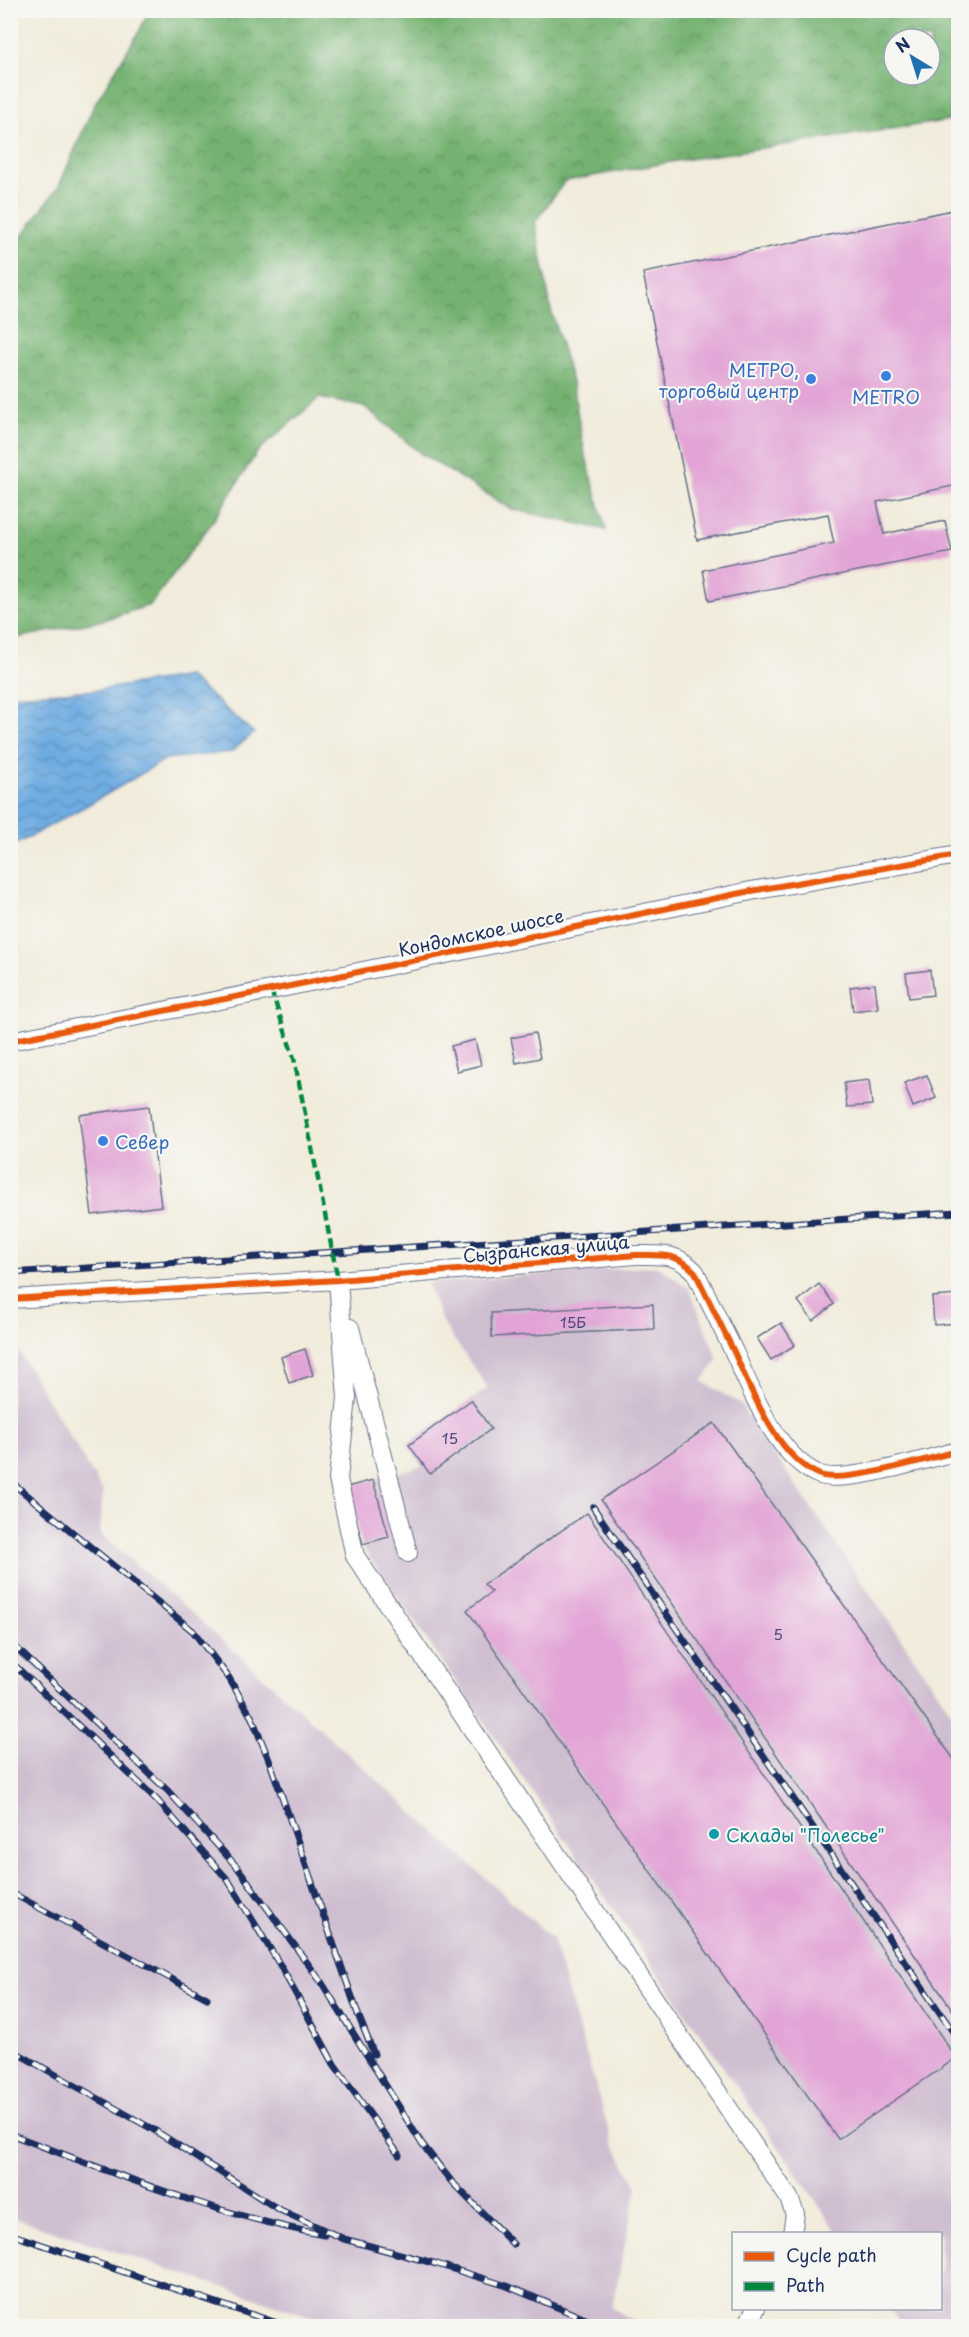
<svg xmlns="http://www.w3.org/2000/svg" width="969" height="2337" font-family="'Playpen Sans',sans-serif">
<defs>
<pattern id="forest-crowns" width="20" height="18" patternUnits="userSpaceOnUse" patternTransform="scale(1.5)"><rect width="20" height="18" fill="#75b271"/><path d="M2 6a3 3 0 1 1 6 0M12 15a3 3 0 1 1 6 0" fill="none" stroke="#5f9160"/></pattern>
<pattern id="water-waves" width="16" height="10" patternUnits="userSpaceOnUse" patternTransform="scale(1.5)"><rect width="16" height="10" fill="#6eace1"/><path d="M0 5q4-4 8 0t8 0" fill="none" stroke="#5a8cba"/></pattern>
</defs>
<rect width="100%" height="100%" fill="#f6f6f2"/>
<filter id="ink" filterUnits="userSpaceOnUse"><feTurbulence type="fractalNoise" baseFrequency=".0167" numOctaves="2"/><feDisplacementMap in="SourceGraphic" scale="12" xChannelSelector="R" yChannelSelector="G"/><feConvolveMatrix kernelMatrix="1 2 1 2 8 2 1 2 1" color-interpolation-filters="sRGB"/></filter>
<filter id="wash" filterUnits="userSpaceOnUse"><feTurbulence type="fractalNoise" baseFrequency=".008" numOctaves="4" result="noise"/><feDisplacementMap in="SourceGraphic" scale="24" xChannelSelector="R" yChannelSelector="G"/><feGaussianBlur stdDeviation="1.35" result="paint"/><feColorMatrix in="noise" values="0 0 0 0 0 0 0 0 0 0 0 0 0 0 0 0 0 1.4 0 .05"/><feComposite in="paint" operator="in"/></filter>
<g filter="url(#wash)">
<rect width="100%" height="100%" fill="#f1ecdb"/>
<!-- industrial -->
<path fill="#cfbed0" d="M 657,1266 L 689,1288 L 718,1360 L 702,1381 L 740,1404 L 958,1722 L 958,2326 L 903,2326 L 890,2309 L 940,2308 L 940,2234 L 838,2233 L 362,1546 L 346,1487 L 422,1466 L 407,1444 L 488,1388 L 442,1322 L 427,1283 Z
M 11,1339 L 103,1491 L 100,1534 L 192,1613 L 552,1938 L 612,2141 L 637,2187 L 612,2308 L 643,2326 L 339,2326 L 11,2217 Z"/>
<!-- forest -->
<path fill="url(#forest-crowns)" stroke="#487068" stroke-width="1.5" fill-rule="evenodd" d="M 149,10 L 958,11 L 958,119 L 682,160 L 565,181 L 535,222 L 551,310 L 572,382 L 584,450 L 606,530 L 511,509 L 420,453 L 365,407 L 319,398 L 258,451 L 211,524 L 150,605 L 100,621 L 11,639 L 11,251 L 59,186 L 94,105 L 140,30 ZM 894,39 L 930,39 L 930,75 L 894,75 Z"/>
<!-- water -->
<path fill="url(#water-waves)" stroke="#446ea0" stroke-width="1.5" d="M 188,676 L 254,733 L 231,752 L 166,759 L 102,797 L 11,847 L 11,695 L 98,690 Z"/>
<g id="blocks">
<!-- building -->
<path fill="#e2a4d6" d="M 958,209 L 958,485 L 877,502 L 884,534 L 945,521 L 952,552 L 709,601 L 703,570 L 834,543 L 831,530 L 828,514 L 697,540 L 643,273 Z
M 930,970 L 933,995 L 909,998 L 906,973 Z
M 875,984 L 878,1008 L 853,1011 L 850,987 Z
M 535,1033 L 540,1058 L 516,1063 L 511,1038 Z
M 475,1040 L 481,1065 L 457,1071 L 451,1046 Z
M 927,1075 L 936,1098 L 913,1107 L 904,1083 Z
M 869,1080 L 872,1105 L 847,1107 L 844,1083 Z
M 149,1106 L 161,1206 L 92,1215 L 79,1115 Z
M 819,1284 L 834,1304 L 813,1321 L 798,1301 Z
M 958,1295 L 958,1323 L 934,1325 L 932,1297 Z
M 653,1304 L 654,1329 L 492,1337 L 491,1313 Z
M 781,1323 L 795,1345 L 771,1360 L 757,1338 Z
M 305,1349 L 313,1375 L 289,1383 L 281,1357 Z
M 471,1400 L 491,1429 L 430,1474 L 409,1445 Z
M 714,1423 L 958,1765 L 958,2018 L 601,1500 Z
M 373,1480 L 389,1537 L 363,1544 L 347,1487 Z
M 587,1513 L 956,2058 L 838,2139 L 467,1610 L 492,1592 L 484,1584 Z"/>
</g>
</g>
<g filter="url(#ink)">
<use href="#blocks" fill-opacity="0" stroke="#66718a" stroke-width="1.5"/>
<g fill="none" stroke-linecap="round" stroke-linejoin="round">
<!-- minor casing -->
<g stroke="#66718a" stroke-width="20">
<path id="minor" d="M 10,1041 L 271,990 L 751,891 L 958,855
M 338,1280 L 347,1398 L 338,1479 L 355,1556 L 789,2198 L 795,2214 L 792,2234
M 10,1299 L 338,1280 L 636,1255 C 661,1255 676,1252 695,1272 C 708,1299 722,1327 735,1354 C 752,1392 778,1459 820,1475 C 845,1484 930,1458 958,1451
M 350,1328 L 408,1553
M 747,2326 L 756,2308"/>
</g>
<!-- minor -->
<use href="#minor" stroke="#fff" stroke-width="18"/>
<!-- rail casing -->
<g stroke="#1b2f5e" stroke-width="7">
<path id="rail" d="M 10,1273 L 958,1212
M 10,1481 L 193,1631 L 229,1678 L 252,1718 L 271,1765 L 359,2017 L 374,2054
M 593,1507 L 958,2039
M 10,1642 L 168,1791 L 238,1868 L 322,1983 L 422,2144 L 451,2181 L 513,2244
M 10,1661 L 155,1798 L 228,1880 L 280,1965 L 334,2064 L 399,2155
M 10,1892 L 207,1998
M 10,2049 L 154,2130 L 278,2209 L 344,2239 L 437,2264 L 507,2286 L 602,2326
M 10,2134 C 113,2173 216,2215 324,2235
M 10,2234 L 286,2326"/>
</g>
<!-- rail -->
<use href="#rail" stroke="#f6f6f2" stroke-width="4.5" stroke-dasharray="14" stroke-linecap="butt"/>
<!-- quiet -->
<path stroke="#00873e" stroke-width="4.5" stroke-dasharray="9 4.5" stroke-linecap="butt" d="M 271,990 L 294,1058 L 338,1280"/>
<!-- cycleway casing -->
<g stroke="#f6f6f2" stroke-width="10">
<path id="cycleway" d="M 10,1041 L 271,990 L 751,891 L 958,855
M 10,1299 L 338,1280 L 636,1255 C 661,1255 676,1252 695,1272 C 708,1299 722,1327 735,1354 C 752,1392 778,1459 820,1475 C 845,1484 930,1458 958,1451"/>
</g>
<!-- cycleway -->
<use href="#cycleway" stroke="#e8590c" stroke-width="6"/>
</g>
</g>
<!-- markers -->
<g fill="#3f7fe0" stroke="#f6f6f2" stroke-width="2">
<circle cx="886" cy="376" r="6"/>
<circle cx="811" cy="379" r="6"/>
<circle cx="103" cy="1141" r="6"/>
</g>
<circle fill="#0f9aa8" stroke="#f6f6f2" stroke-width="2" cx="714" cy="1834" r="6"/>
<g text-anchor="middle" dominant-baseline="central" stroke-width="4.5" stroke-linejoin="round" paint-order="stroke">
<!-- number labels -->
<g font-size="15" fill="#4d4c7c">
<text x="573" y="1321">15Б</text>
<text x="450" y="1437">15</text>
<text x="778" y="1633">5</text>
</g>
<!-- shop labels -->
<g font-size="18" fill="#366cbe" stroke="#f6f6f2" text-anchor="end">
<text x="799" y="369">МЕТРО,<tspan x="799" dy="21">торговый центр</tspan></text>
<text x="886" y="396" text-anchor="middle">METRO</text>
<text x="115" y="1141" text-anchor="start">Север</text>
</g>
<!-- street labels -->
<g font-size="18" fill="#1b2f5e" stroke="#f6f6f2">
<text transform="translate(481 932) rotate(-12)">Кондомское шоссе</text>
<text transform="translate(546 1248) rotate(-5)">Сызранская улица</text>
</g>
<!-- culture labels -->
<g font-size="18" fill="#0d838f" stroke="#f6f6f2" text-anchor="start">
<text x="726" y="1834">Склады "Полесье"</text>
</g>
</g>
<!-- margin -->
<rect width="969" height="2337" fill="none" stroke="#f6f6f2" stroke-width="36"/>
<!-- legend -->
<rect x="732" y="2232" width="210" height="78" fill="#f6f6f2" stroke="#9ea6b7" stroke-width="1.5"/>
<rect x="744" y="2252" width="30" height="9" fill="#e8590c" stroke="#9ea6b7" stroke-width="1.5"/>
<text x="786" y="2262" font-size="18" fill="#1b2f5e">Cycle path</text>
<rect x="744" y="2282" width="30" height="9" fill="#00873e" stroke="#9ea6b7" stroke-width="1.5"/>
<text x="786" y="2292" font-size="18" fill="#1b2f5e">Path</text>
<!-- north arrow -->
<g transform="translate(912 57) rotate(322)"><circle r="28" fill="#f6f6f2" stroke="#9ea6b7" stroke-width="1.5"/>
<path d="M0-4.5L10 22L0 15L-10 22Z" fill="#1f6fb2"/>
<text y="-9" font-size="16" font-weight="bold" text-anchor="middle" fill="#1b2f5e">N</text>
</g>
</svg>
